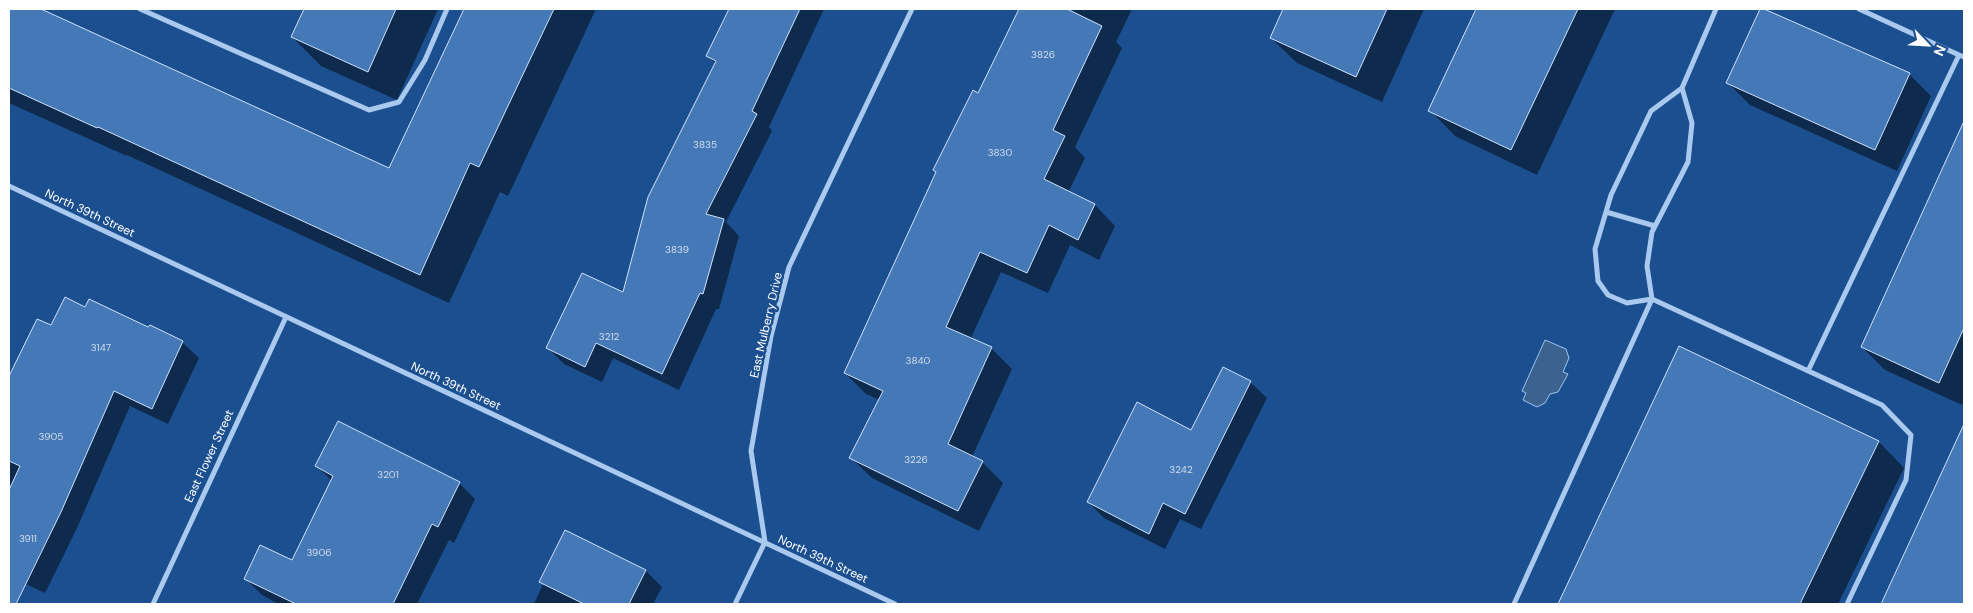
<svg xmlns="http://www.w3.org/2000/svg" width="1973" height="613" font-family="'DM Sans',sans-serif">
<rect width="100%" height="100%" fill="#1b4f8f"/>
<!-- water -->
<path fill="#3c6290" stroke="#9cc4f0" d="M 1545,340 L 1566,349 L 1569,358 L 1563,372 L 1568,374 L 1558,392 L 1550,394 L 1545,403 L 1537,407 L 1523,400 L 1526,393 L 1522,391 Z"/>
<!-- shadow -->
<path fill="#0007" d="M 9,9 L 37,9 L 390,169 L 465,9 L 596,9 L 508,196 L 500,192 L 449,303 L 127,155 L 127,156 L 9,103 Z
M 305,9 L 438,9 L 397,100 L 321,66 L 292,37 Z
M 730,9 L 824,9 L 769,127 L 772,131 L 726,222 L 739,236 L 719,309 L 716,309 L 679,390 L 613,358 L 602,382 L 564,364 L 548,348 L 624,294 L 716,64 L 708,56 Z
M 1020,9 L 1132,9 L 1116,42 L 1122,48 L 1075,147 L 1085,158 L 1068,193 L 1095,205 L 1115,226 L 1099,260 L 1070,245 L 1048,293 L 1001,272 L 971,338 L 991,348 L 1012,369 L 972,457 L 982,462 L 1003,483 L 979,531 L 872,478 L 851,458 L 880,400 L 866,394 L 845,373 Z
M 1285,9 L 1424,9 L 1382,102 L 1297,63 L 1271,38 Z
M 1477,9 L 1615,9 L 1537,175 L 1455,136 L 1430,110 Z
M 1761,9 L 1909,74 L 1931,96 L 1897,171 L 1750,105 L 1728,83 Z
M 1964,124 L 1964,399 L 1962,405 L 1885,370 L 1862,347 Z
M 86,308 L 182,342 L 199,358 L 168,424 L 130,406 L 77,528 L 45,593 L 9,576 L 9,370 L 12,372 L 51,327 Z
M 1680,348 L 1879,442 L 1904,468 L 1838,604 L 1559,604 Z
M 1250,382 L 1267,398 L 1201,529 L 1180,519 L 1165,549 L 1104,518 L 1088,502 L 1192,431 Z
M 1949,460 L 1964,467 L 1964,604 L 1882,604 Z
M 317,466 L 459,483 L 475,499 L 454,543 L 449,540 L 417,604 L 278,604 L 262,595 L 245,578 L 292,562 L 332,481 Z
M 646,571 L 662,587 L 653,604 L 534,604 L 543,584 L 541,582 Z"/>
<!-- building -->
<path fill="#4478b7" stroke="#cfe3fa" d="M 9,9 L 41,9 L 389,168 L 464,9 L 554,9 L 479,167 L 470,163 L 420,275 L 98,127 L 97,128 L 9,88 Z
M 304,9 L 396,9 L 368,72 L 291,37 Z
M 729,9 L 800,9 L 752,111 L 757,114 L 706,214 L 724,219 L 703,294 L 700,293 L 662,374 L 596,343 L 585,367 L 546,348 L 582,273 L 623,292 L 648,197 L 716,61 L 706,56 Z
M 1019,9 L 1067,9 L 1102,26 L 1053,130 L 1065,136 L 1044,179 L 1095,204 L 1078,240 L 1049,225 L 1027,273 L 980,252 L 946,327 L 992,347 L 948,444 L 983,461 L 958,511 L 849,458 L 883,391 L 844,373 L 936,172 L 933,170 L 973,90 L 978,93 Z
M 1283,9 L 1387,9 L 1356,77 L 1270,38 Z
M 1476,9 L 1578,9 L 1511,150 L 1428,111 Z
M 1760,9 L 1764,9 L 1910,73 L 1875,150 L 1726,83 Z
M 1964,121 L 1964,328 L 1939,383 L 1861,347 Z
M 65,297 L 85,307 L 89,299 L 148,327 L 150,325 L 183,341 L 152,409 L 114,391 L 61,512 L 16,604 L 9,604 L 9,490 L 20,466 L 9,461 L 9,376 L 37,319 L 51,325 Z
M 1679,346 L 1879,441 L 1800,604 L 1558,604 Z
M 1223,367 L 1251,381 L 1185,514 L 1163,503 L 1149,534 L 1087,502 L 1137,402 L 1191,430 Z
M 338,421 L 460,482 L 438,527 L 432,524 L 393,604 L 296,604 L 244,579 L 260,545 L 292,560 L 333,476 L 315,466 Z
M 1964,424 L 1964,604 L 1881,604 Z
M 565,530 L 646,570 L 629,604 L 584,604 L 539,582 Z"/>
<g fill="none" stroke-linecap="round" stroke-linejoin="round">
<!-- minor -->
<path stroke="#a9c9ee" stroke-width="5" d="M 140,9 L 369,110 L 399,102 L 425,60 L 447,9
M 1716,9 L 1682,88 L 1651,111 L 1611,195 L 1595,249 L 1598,281 L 1608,295 L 1627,303 L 1652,299 L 1882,405 L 1911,435 L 1906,480 L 1847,604
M 1859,9 L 1959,55
M 9,186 L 895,604
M 1606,212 L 1655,226
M 1808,371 L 1959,55 L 1964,57
M 153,604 L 286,317
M 735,604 L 765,542 L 751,451 L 771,336 L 789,267 L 912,9
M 1514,604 L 1652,299 L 1647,266 L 1652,232 L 1688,162 L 1692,123 L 1682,88"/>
</g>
<g text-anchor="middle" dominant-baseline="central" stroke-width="5" stroke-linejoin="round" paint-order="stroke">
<!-- number labels -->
<g font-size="10" fill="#d0dded">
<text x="1043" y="54">3826</text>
<text x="705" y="144">3835</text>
<text x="1000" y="152">3830</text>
<text x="677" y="249">3839</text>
<text x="609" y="336">3212</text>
<text x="101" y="347">3147</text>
<text x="918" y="360">3840</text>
<text x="51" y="436">3905</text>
<text x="916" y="459">3226</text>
<text x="1181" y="469">3242</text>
<text x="388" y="474">3201</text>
<text x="28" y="538">3911</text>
<text x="319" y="552">3906</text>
</g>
<!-- street labels -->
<g font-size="12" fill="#fff" stroke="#1b4f8f">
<text transform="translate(90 213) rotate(25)">North 39th Street</text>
<text transform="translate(766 325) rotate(-77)">East Mulberry Drive</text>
<text transform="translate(456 386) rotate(25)">North 39th Street</text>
<text transform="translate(209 456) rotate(-65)">East Flower Street</text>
<text transform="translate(823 559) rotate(25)">North 39th Street</text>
</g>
</g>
<!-- border -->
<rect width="1973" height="613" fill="none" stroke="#ffffff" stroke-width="20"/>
<!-- north arrow -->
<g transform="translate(1928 45) rotate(115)" stroke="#1b4f8f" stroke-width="4" paint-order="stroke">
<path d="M0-4L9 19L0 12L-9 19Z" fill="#ffffff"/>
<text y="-8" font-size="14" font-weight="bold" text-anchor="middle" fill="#ffffff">N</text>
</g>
</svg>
